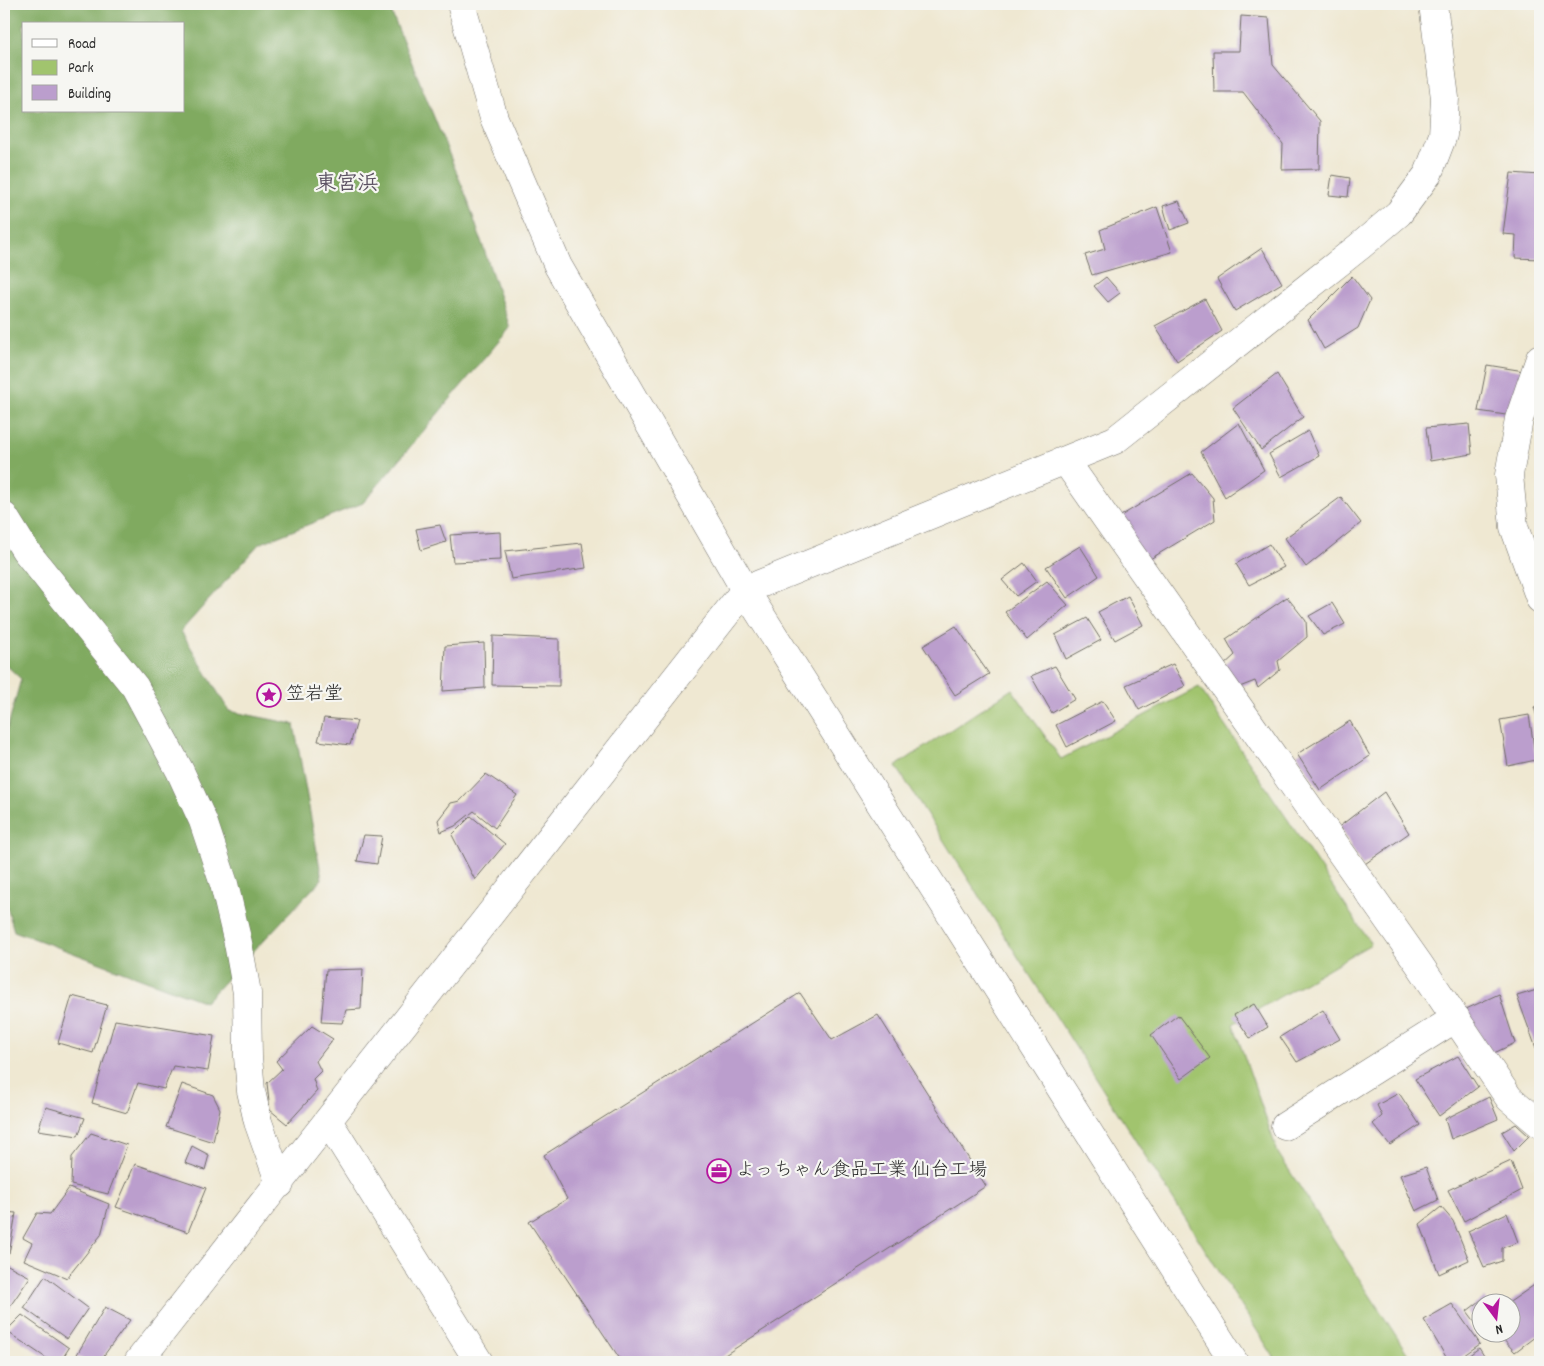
<svg xmlns="http://www.w3.org/2000/svg" width="1544" height="1366" font-family="Dekko,'Klee One',sans-serif">
<rect width="100%" height="100%" fill="#f6f6f2"/>
<filter id="ink" filterUnits="userSpaceOnUse"><feTurbulence type="fractalNoise" baseFrequency=".02" numOctaves="2"/><feDisplacementMap in="SourceGraphic" scale="10" xChannelSelector="R" yChannelSelector="G"/><feConvolveMatrix kernelMatrix="1 2 1 2 8 2 1 2 1" color-interpolation-filters="sRGB"/></filter>
<filter id="wash" filterUnits="userSpaceOnUse"><feTurbulence type="fractalNoise" baseFrequency=".0096" numOctaves="4" result="noise"/><feDisplacementMap in="SourceGraphic" scale="20" xChannelSelector="R" yChannelSelector="G"/><feGaussianBlur stdDeviation="1.12" result="paint"/><feColorMatrix in="noise" values="0 0 0 0 0 0 0 0 0 0 0 0 0 0 0 0 0 1.4 0 .05"/><feComposite in="paint" operator="in"/></filter>
<g filter="url(#wash)">
<rect width="100%" height="100%" fill="#efe8d2"/>
<!-- green -->
<path fill="#a1c46e" stroke="#66784c" d="M 1199,687 L 1371,944 L 1233,1024 L 1278,1153 L 1413,1362 L 1277,1362 L 896,766 L 1012,689 L 1061,759 Z"/>
<!-- forest -->
<path fill="#80aa61" stroke="#566a46" fill-rule="evenodd" d="M 4,4 L 388,4 L 467,198 L 510,328 L 363,503 L 259,544 L 181,631 L 229,711 L 294,724 L 322,879 L 205,1002 L 14,931 L 4,897 L 4,740 L 21,679 L 4,663 ZM 24,24 L 184,24 L 184,111 L 24,111 Z"/>
<g id="blocks">
<!-- building -->
<path fill="#bb9ecd" d="M 1241,16 L 1269,18 L 1273,65 L 1320,121 L 1319,169 L 1282,170 L 1283,144 L 1243,92 L 1214,92 L 1213,51 L 1239,51 Z
M 1511,173 L 1540,175 L 1540,259 L 1515,258 L 1516,235 L 1503,234 Z
M 1332,175 L 1350,178 L 1348,197 L 1329,195 Z
M 1179,201 L 1189,223 L 1170,230 L 1163,206 Z
M 1157,207 L 1172,252 L 1092,275 L 1085,255 L 1105,249 L 1100,230 Z
M 1262,248 L 1282,283 L 1235,311 L 1217,279 Z
M 1352,276 L 1370,300 L 1358,328 L 1324,349 L 1308,320 Z
M 1106,277 L 1120,293 L 1108,302 L 1094,286 Z
M 1205,299 L 1222,331 L 1177,361 L 1155,326 Z
M 1487,365 L 1524,371 L 1513,416 L 1478,411 Z
M 1277,374 L 1303,417 L 1261,450 L 1233,408 Z
M 1239,423 L 1264,470 L 1225,497 L 1201,452 Z
M 1469,424 L 1472,454 L 1430,461 L 1426,428 Z
M 1308,431 L 1319,456 L 1281,477 L 1269,454 Z
M 1192,473 L 1213,498 L 1215,520 L 1145,562 L 1119,517 Z
M 1341,497 L 1361,523 L 1306,567 L 1285,538 Z
M 440,525 L 446,542 L 421,550 L 416,529 Z
M 500,532 L 501,560 L 453,562 L 450,535 Z
M 582,543 L 586,568 L 511,579 L 505,551 Z
M 1269,544 L 1284,567 L 1249,585 L 1236,564 Z
M 1080,546 L 1099,576 L 1067,598 L 1046,567 Z
M 1024,563 L 1037,581 L 1016,596 L 1002,580 Z
M 1047,581 L 1068,605 L 1027,640 L 1005,612 Z
M 1128,596 L 1143,625 L 1115,640 L 1098,612 Z
M 1287,597 L 1306,621 L 1307,637 L 1278,661 L 1280,670 L 1258,688 L 1255,681 L 1237,688 L 1223,666 L 1235,655 L 1226,639 Z
M 1332,603 L 1345,624 L 1323,635 L 1309,616 Z
M 1087,618 L 1101,640 L 1066,659 L 1055,635 Z
M 956,626 L 989,674 L 955,695 L 923,646 Z
M 493,636 L 559,639 L 559,686 L 492,685 Z
M 484,643 L 485,688 L 443,691 L 445,646 Z
M 1173,664 L 1185,686 L 1139,710 L 1126,685 Z
M 1055,666 L 1075,699 L 1052,713 L 1031,676 Z
M 1103,701 L 1116,721 L 1067,747 L 1056,725 Z
M 1540,705 L 1540,727 L 1534,707 Z
M 1529,715 L 1536,760 L 1508,766 L 1500,720 Z
M 324,718 L 357,721 L 350,745 L 318,741 Z
M 1350,721 L 1370,756 L 1320,790 L 1297,754 Z
M 486,774 L 517,795 L 495,828 L 474,811 L 455,826 L 441,832 L 438,820 L 451,803 L 460,801 Z
M 1384,792 L 1409,833 L 1362,866 L 1340,826 Z
M 471,816 L 505,844 L 475,880 L 452,835 Z
M 364,835 L 382,836 L 377,864 L 357,861 Z
M 363,969 L 361,1009 L 346,1010 L 342,1023 L 321,1022 L 326,970 Z
M 1540,989 L 1540,1059 L 1517,996 Z
M 800,993 L 832,1040 L 878,1015 L 986,1186 L 714,1362 L 622,1362 L 529,1222 L 567,1199 L 544,1155 Z
M 1499,994 L 1515,1043 L 1490,1055 L 1466,1009 Z
M 72,996 L 107,1005 L 93,1053 L 58,1043 Z
M 1254,1004 L 1268,1027 L 1250,1038 L 1234,1015 Z
M 1323,1010 L 1340,1039 L 1297,1062 L 1280,1037 Z
M 1178,1015 L 1210,1058 L 1181,1079 L 1151,1035 Z
M 115,1020 L 214,1036 L 208,1071 L 173,1066 L 164,1089 L 138,1083 L 127,1113 L 92,1103 Z
M 312,1026 L 333,1039 L 316,1061 L 321,1071 L 313,1079 L 317,1091 L 287,1124 L 270,1110 L 267,1083 L 282,1069 L 276,1061 Z
M 1458,1056 L 1478,1087 L 1439,1116 L 1415,1079 Z
M 182,1084 L 213,1095 L 220,1109 L 213,1142 L 166,1127 Z
M 1399,1093 L 1420,1125 L 1390,1145 L 1373,1124 L 1382,1116 L 1377,1105 Z
M 1489,1097 L 1498,1119 L 1451,1139 L 1445,1119 Z
M 46,1107 L 85,1118 L 78,1136 L 38,1130 Z
M 1516,1124 L 1529,1136 L 1514,1151 L 1502,1132 Z
M 91,1133 L 127,1145 L 108,1194 L 71,1185 L 72,1157 Z
M 192,1146 L 209,1155 L 205,1170 L 185,1163 Z
M 1511,1161 L 1522,1190 L 1464,1221 L 1448,1190 Z
M 135,1164 L 206,1188 L 188,1232 L 116,1207 Z
M 1426,1167 L 1438,1200 L 1416,1211 L 1400,1175 Z
M 69,1188 L 109,1204 L 101,1235 L 67,1278 L 24,1260 L 32,1243 L 23,1238 L 37,1213 L 50,1214 Z
M 1441,1207 L 1453,1221 L 1469,1260 L 1439,1274 L 1420,1224 Z
M 4,1212 L 16,1213 L 9,1254 L 4,1253 Z
M 1507,1213 L 1518,1242 L 1502,1248 L 1502,1261 L 1484,1267 L 1468,1231 Z
M 4,1263 L 30,1277 L 4,1315 Z
M 45,1276 L 88,1308 L 67,1339 L 24,1308 Z
M 1540,1281 L 1540,1333 L 1515,1352 L 1498,1334 L 1512,1334 L 1512,1304 L 1507,1304 Z
M 1484,1298 L 1488,1304 L 1482,1304 L 1482,1331 L 1467,1311 Z
M 1452,1304 L 1480,1344 L 1454,1362 L 1449,1362 L 1424,1320 Z
M 105,1307 L 130,1320 L 99,1362 L 88,1362 L 76,1356 Z
M 22,1315 L 69,1348 L 60,1362 L 52,1362 L 6,1331 Z
M 1479,1348 L 1486,1359 L 1482,1362 L 1463,1362 L 1461,1361 Z"/>
</g>
</g>
<g filter="url(#ink)">
<use href="#blocks" fill-opacity="0" stroke="#706d65" stroke-width="1"/>
<g fill="none" stroke-linecap="round" stroke-linejoin="round">
<!-- minor casing -->
<g stroke="#706d65" stroke-width="29">
<path id="minor" d="M 461,4 L 494,118 L 558,266 L 745,590 L 1234,1362
M 1540,358 L 1519,419 L 1509,475 L 1514,527 L 1540,599
M 1065,460 L 1419,964 L 1509,1098 L 1540,1124
M 4,516 L 25,550 L 135,687 L 180,771 L 203,821 L 224,884 L 238,943 L 247,993 L 248,1057 L 251,1091 L 258,1122 L 280,1184
M 328,1121 L 479,1362
M 1285,1126 L 1456,1018
M 138,1362 L 745,590 L 1115,440 L 1360,246 L 1399,213 L 1428,174 L 1443,135 L 1445,98 L 1433,4"/>
</g>
<!-- minor -->
<use href="#minor" stroke="#fff" stroke-width="28"/>
</g>
</g>
<!-- icons -->
<defs>
<g id="sight-ring" transform="scale(1.25)"><circle r="9.5" fill="#f6f6f2" stroke="#b5179e" stroke-width="1.5"/><path d="M0-6L1.8-2.2L6-1.7L2.9 1.2L3.7 5.4L0 3.3L-3.7 5.4L-2.9 1.2L-6-1.7L-1.8-2.2Z" fill="#b5179e"/></g>
<g id="office-ring" transform="scale(1.25)"><circle r="9.5" fill="#f6f6f2" stroke="#b5179e" stroke-width="1.5"/><path d="M-6-3h4V-5.5h4V-3h4V5H-6ZM-1-4.5V-3h2v-1.5ZM-6 0V1H6V0Z" fill="#b5179e"/></g>
</defs>
<g fill-rule="evenodd">
<use href="#sight-ring" x="269" y="695"/>
<use href="#office-ring" x="719" y="1171"/>
</g>
<g text-anchor="middle" dominant-baseline="central" stroke-width="4.5" stroke-linejoin="round" paint-order="stroke">
<!-- poi labels -->
<g font-size="19" fill="#2b2b2b" stroke="#f6f6f2" text-anchor="start">
<text x="286" y="695">笠岩堂</text>
<text x="736" y="1171">よっちゃん食品工業 仙台工場</text>
</g>
<!-- quarter labels -->
<g font-size="21" font-weight="bold" fill="#5d5364" stroke="#f6f6f2">
<text x="347" y="185">東宮浜</text>
</g>
</g>
<!-- margin -->
<rect width="1544" height="1366" fill="none" stroke="#f6f6f2" stroke-width="20"/>
<!-- legend -->
<rect x="22" y="22" width="162" height="90" fill="#f6f6f2" stroke="#a5a5a2"/>
<rect x="32" y="39" width="25" height="8" fill="#ffffff" stroke="#a5a5a2"/>
<text x="68" y="48" font-size="15" fill="#2b2b2b">Road</text>
<rect x="32" y="60" width="25" height="15" fill="#a1c46e" stroke="#a5a5a2"/>
<text x="68" y="72" font-size="15" fill="#2b2b2b">Park</text>
<rect x="32" y="85" width="25" height="15" fill="#bb9ecd" stroke="#a5a5a2"/>
<text x="68" y="98" font-size="15" fill="#2b2b2b">Building</text>
<!-- north arrow -->
<g transform="translate(1496 1318) rotate(165)"><circle r="24" fill="#f6f6f2" stroke="#a5a5a2"/>
<path d="M0-4L9 19L0 12L-9 19Z" fill="#b5179e"/>
<text y="-8" font-size="14" font-weight="bold" text-anchor="middle" fill="#2b2b2b">N</text>
</g>
</svg>
